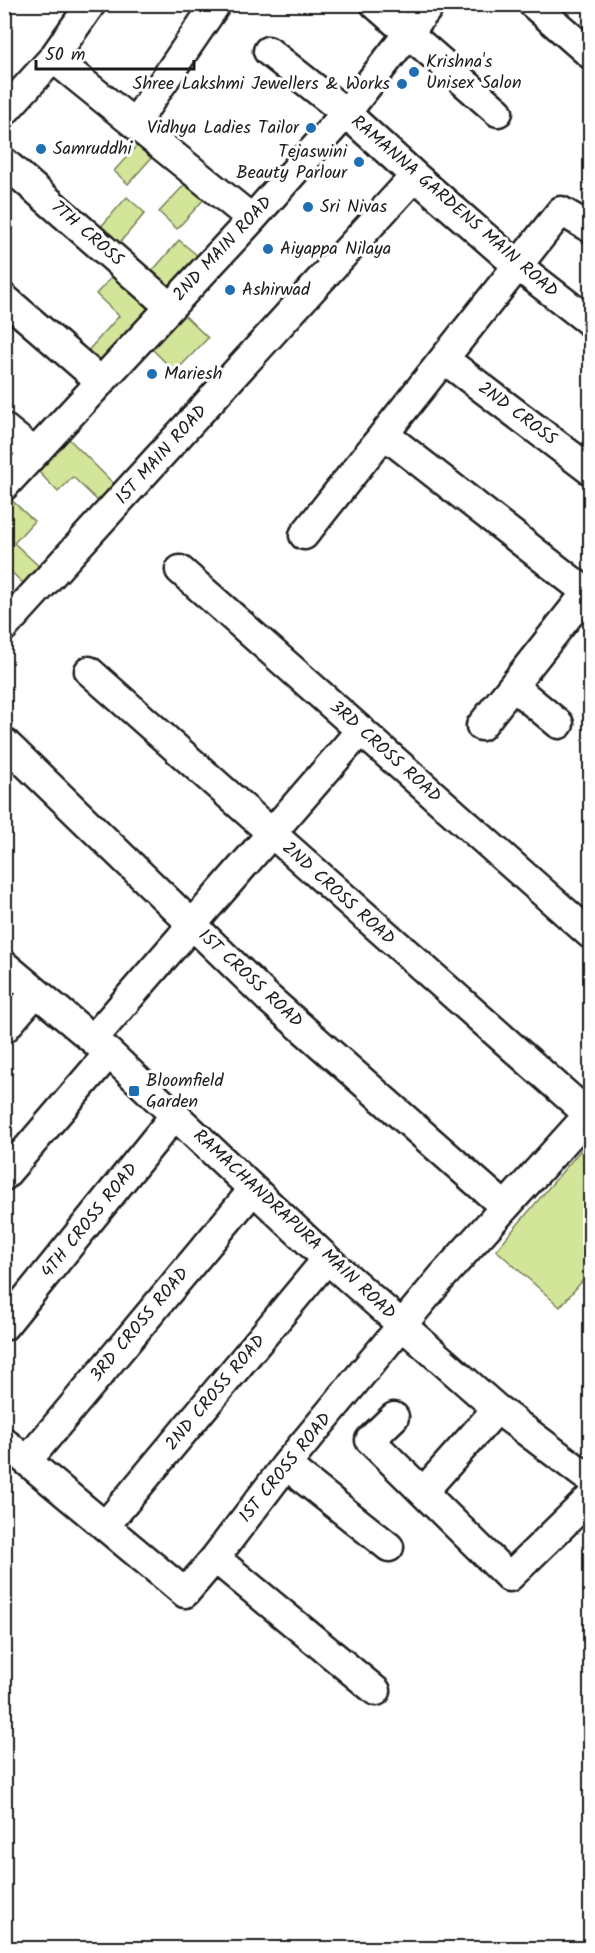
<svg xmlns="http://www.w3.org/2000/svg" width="595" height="1953" font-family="Kalam,sans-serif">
<rect width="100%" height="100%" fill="#fff"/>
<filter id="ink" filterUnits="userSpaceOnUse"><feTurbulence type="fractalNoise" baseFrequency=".0167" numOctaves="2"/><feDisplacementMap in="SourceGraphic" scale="12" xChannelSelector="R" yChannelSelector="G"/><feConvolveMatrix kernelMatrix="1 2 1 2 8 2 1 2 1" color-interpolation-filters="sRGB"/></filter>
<g filter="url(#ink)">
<!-- green -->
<path fill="#d2e599" stroke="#77805a" stroke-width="1.5" d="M 140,142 L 154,155 L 128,184 L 114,171 Z
M 188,181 L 205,198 L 177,229 L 159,212 Z
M 127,197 L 145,213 L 116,247 L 98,230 Z
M 179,240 L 205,262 L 173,298 L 148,276 Z
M 117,271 L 159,309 L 103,371 L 85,354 L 119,316 L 96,294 Z
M 181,312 L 208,338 L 175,372 L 149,346 Z
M 67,437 L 118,488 L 101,504 L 73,477 L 58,492 L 36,469 Z
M 4,493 L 34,521 L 14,543 L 43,570 L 27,587 L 5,566 Z
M 590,1139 L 590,1272 L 560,1307 L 496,1250 Z"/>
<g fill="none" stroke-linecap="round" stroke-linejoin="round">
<!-- minor casing -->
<g stroke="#1c1c1c" stroke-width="33">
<path id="minor" d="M 375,4 L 498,112
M 533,4 L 590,54
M 268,51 L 346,113 L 415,176 L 518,266 L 590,322
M 53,58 L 252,219
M 4,112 L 53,58 L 91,4
M 135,123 L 216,4
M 4,162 L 170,307
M 4,298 L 101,382
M 444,359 L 590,470
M 4,428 L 35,453
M 384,434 L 590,595
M 4,486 L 252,219 L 346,113 L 431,4
M 304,535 L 561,211 L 590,228
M 180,570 L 590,934
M 4,627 L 415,176
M 89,671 L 589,1115
M 513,686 L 559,724
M 481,726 L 587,592
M 4,742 L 268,998 L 505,1207
M 4,965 L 109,1053 L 327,1259 L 497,1409 L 583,1474 L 590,1476
M 4,1029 L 36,992
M 93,1039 L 361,730
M 4,1176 L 109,1053
M 4,1326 L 175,1115
M 394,1417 L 370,1440 L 509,1577 L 590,1498
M 4,1442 L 185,1593 L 215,1558 L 286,1465 L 442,1277 L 590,1113
M 27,1461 L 253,1190
M 286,1465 L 389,1547
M 423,1492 L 497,1409
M 105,1526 L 327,1259
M 215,1558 L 376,1691"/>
</g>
<!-- minor -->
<use href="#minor" stroke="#fff" stroke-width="28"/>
</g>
</g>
<!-- markers -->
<g fill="#1f6fb2" stroke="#fff" stroke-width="2">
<circle cx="414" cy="72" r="6"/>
<circle cx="402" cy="84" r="6"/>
<circle cx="311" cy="128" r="6"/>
<circle cx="41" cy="149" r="6"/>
<circle cx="359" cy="162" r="6"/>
<circle cx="308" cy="207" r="6"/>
<circle cx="268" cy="249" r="6"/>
<circle cx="230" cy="290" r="6"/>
<circle cx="152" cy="374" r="6"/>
<rect x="128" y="1085" width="12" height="12" rx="3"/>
</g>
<g text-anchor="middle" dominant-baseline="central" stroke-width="6" stroke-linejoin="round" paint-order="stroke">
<!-- poi labels -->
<g font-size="18" fill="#1c1c1c" stroke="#fff" text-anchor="start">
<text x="426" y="62">Krishna's<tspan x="426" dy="21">Unisex Salon</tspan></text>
<text x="390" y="84" text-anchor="end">Shree Lakshmi Jewellers &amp; Works</text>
<text x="299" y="128" text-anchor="end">Vidhya Ladies Tailor</text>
<text x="53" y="149">Samruddhi</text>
<text x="347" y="152" text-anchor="end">Tejaswini<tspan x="347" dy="21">Beauty Parlour</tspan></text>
<text x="320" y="207">Sri Nivas</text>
<text x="280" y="249">Aiyappa Nilaya</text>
<text x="242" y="290">Ashirwad</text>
<text x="164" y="374">Mariesh</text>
<text x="146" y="1081">Bloomfield<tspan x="146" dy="21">Garden</tspan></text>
</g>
<!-- street labels -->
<g font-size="18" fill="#1c1c1c" stroke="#fff">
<text transform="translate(454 207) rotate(41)">RAMANNA GARDENS MAIN ROAD</text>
<text transform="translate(87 234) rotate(41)">7TH CROSS</text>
<text transform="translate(223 249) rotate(-47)">2ND MAIN ROAD</text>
<text transform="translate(517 414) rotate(37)">2ND CROSS</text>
<text transform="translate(162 455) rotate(-48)">1ST MAIN ROAD</text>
<text transform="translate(385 752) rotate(42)">3RD CROSS ROAD</text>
<text transform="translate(338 894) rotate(42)">2ND CROSS ROAD</text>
<text transform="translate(250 979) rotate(43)">1ST CROSS ROAD</text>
<text transform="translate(90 1221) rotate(-51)">4TH CROSS ROAD</text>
<text transform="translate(294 1225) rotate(43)">RAMACHANDRAPURA MAIN ROAD</text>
<text transform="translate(140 1325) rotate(-50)">3RD CROSS ROAD</text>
<text transform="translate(216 1393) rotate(-50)">2ND CROSS ROAD</text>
<text transform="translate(286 1468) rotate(-51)">1ST CROSS ROAD</text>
</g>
</g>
<!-- margin -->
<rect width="595" height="1953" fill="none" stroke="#fff" stroke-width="24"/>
<rect x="12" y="12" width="571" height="1929" fill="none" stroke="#1c1c1c" stroke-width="2" filter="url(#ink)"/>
<!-- scale -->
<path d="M36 60v9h158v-9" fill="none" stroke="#1c1c1c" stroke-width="3"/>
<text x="45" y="60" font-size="18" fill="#1c1c1c" stroke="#ffffff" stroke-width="4.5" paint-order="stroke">50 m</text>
</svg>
